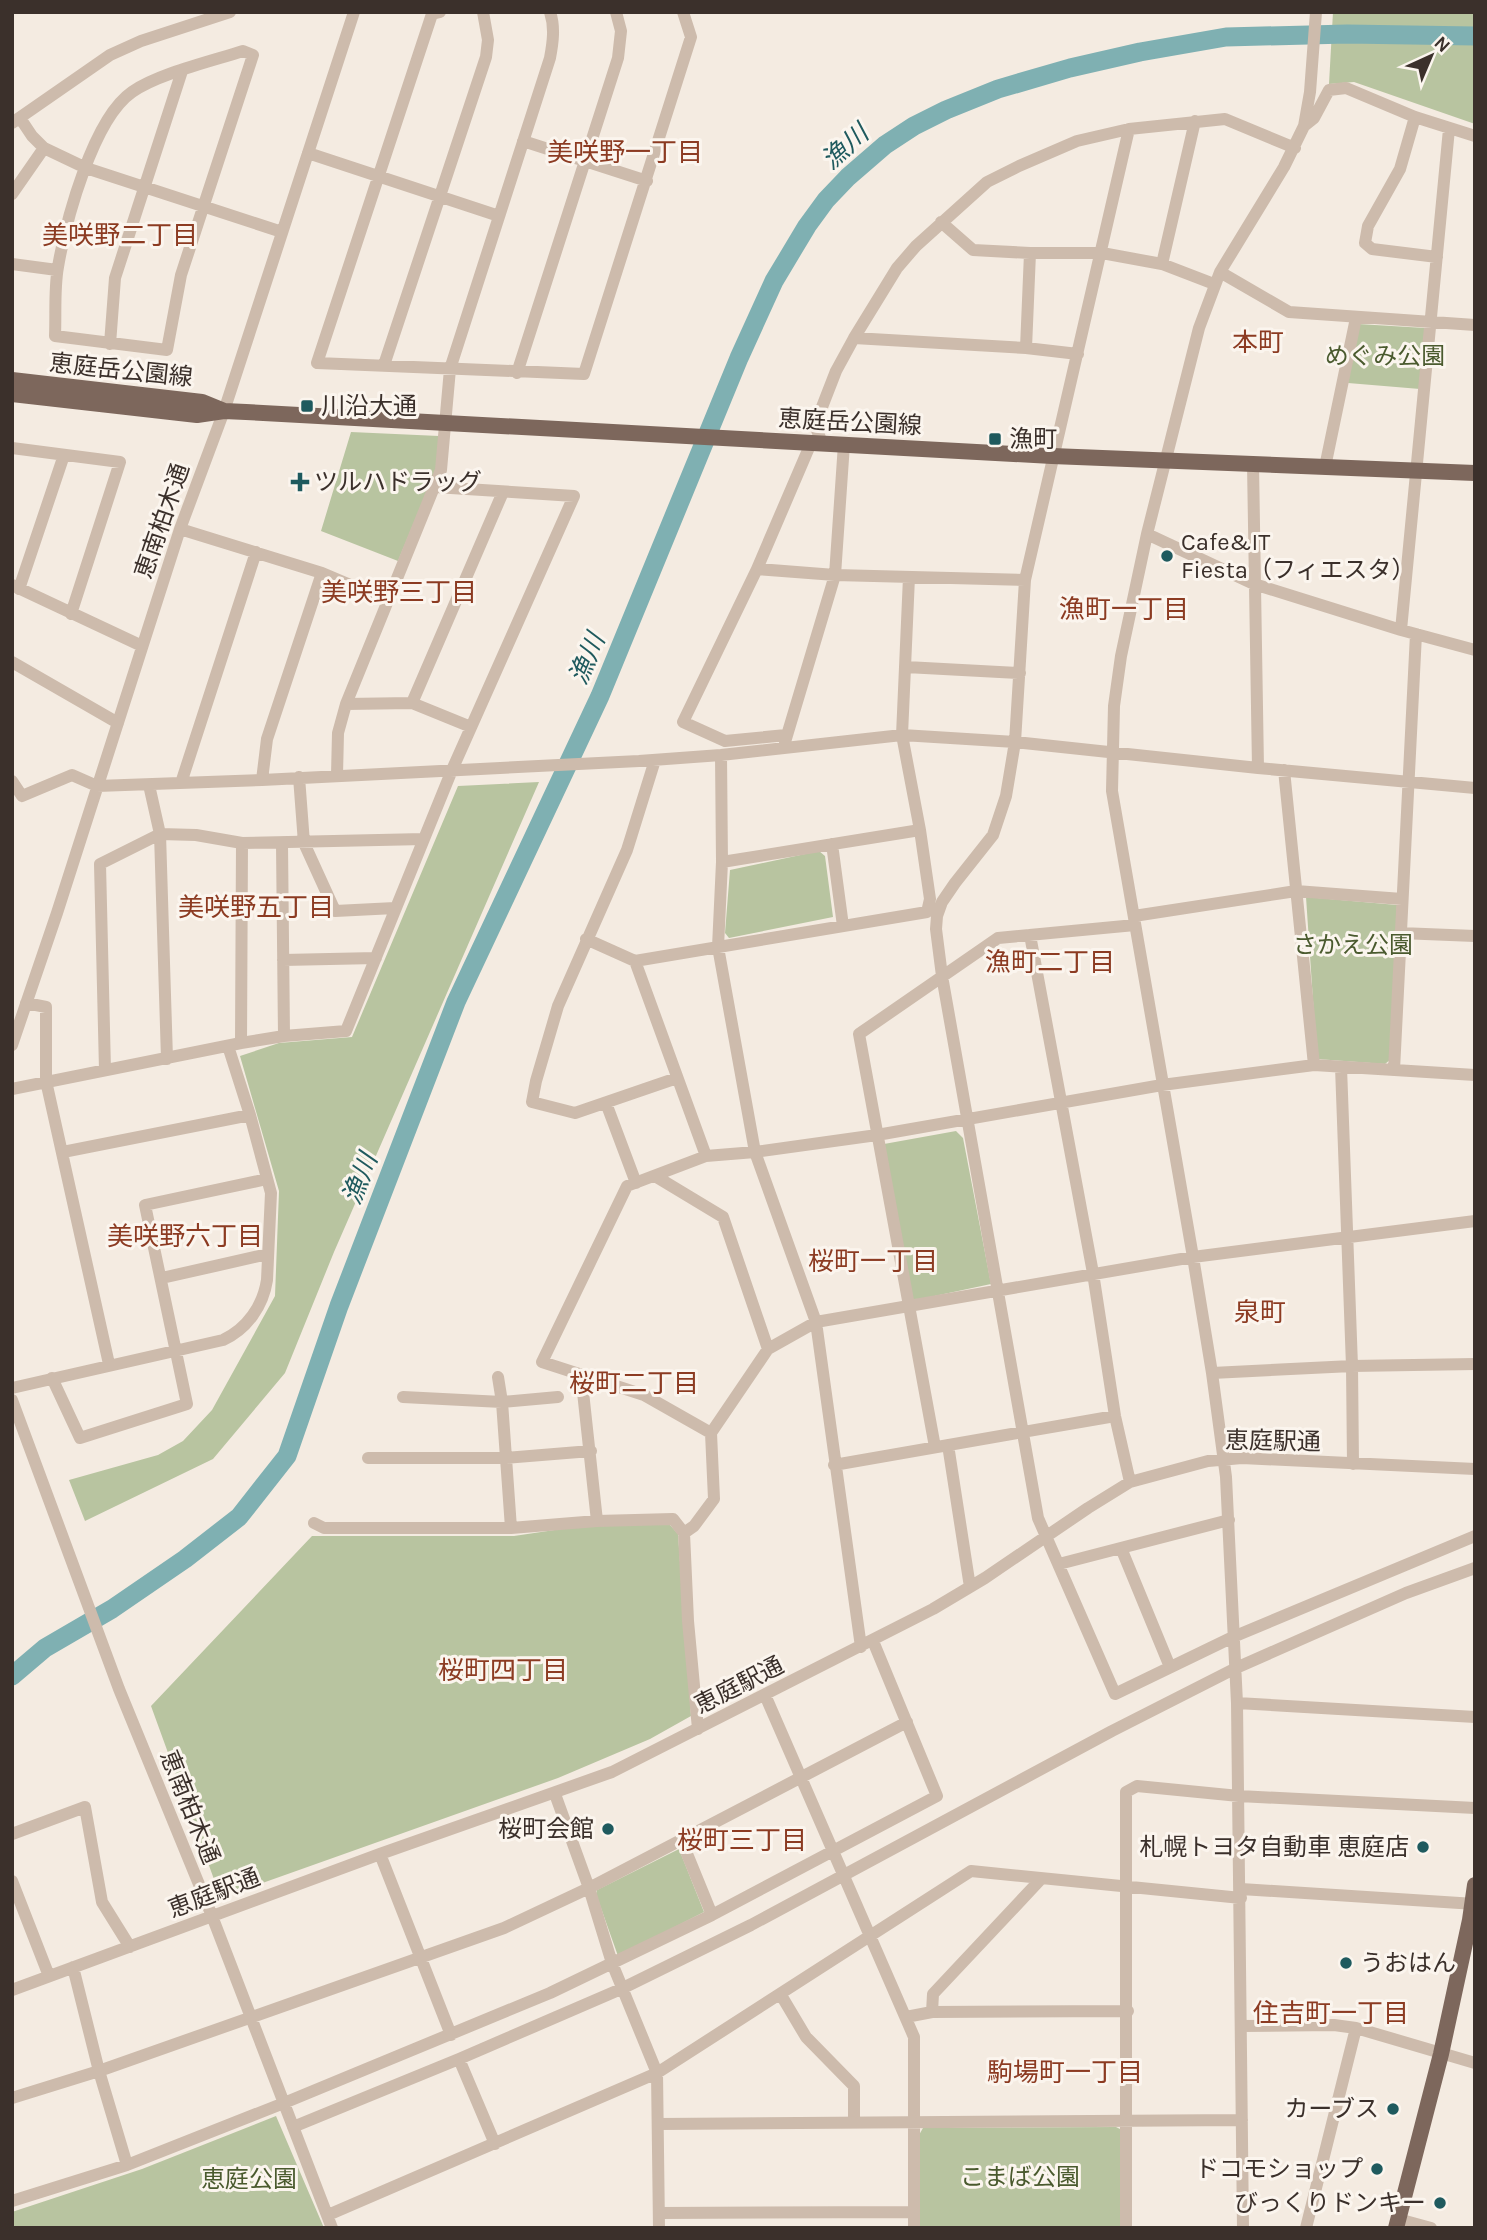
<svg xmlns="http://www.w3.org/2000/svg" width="1487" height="2240" font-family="Karla,'Noto Sans JP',sans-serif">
<rect width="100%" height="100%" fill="#f4ebe1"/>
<!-- green -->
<path fill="#b8c4a0" d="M 1333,12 L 1475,12 L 1475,124 L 1354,82 L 1329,84 Z
M 1358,324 L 1425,328 L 1420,389 L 1348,383 Z
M 351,432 L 439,436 L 442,455 L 398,561 L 321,531 Z
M 539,782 L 334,1252 L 285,1373 L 213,1459 L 85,1521 L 69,1480 L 158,1455 L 183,1441 L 212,1410 L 275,1296 L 279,1191 L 240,1056 L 279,1043 L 352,1037 L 458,786 Z
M 819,851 L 825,856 L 833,917 L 729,938 L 725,933 L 730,870 Z
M 1306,897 L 1397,905 L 1391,1059 L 1385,1064 L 1317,1059 Z
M 956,1131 L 963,1138 L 991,1284 L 911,1301 L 884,1144 Z
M 595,1524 L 670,1525 L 678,1534 L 691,1716 L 650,1739 L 558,1778 L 226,1896 L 219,1893 L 151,1706 L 312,1536 L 514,1536 Z
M 679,1849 L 704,1912 L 618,1956 L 596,1894 L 597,1890 Z
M 276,2116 L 324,2228 L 12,2228 L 12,2212 L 142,2169 Z
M 1116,2127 L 1120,2129 L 1121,2228 L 920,2228 L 919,2135 L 923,2128 Z"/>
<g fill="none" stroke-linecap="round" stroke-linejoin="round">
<!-- river -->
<path stroke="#7fb0b2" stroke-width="19" d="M 12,1676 L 45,1648 L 112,1609 L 185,1559 L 239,1517 L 287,1456 L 339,1306 L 456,1002 L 600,696 L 739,358 L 774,281 L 807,226 L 826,200 L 848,177 L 885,145 L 914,126 L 946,110 L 998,89 L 1070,68 L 1140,52 L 1226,37 L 1347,34 L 1475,36"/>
<!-- minor -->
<path stroke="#cdbbac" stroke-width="12" d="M 440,12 L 432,14 L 317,363 L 584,374 L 691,37 L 683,12
M 243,51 L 253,55 L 181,275 L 167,350 L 55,336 C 56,313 54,289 58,267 C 66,220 93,119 132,92 C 157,74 212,61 243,51 Z
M 1415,117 L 1400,169 L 1368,226 L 1365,243 L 1372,249 L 1437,257
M 20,118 L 32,136 L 44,148 L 86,168 L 282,232
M 12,123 L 110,55 L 141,41 L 230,12
M 1304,126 L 1314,118 L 1329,90 L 1346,88 L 1415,117 L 1475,136
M 523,141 L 647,181
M 1295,148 L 1225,119 L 1129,129 L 1025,580 L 1015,742 L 1006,796 L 993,835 L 955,883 L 942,902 L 937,916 L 936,929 L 942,976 L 1038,1518 L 1115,1694 L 1233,1637 L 1475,1536
M 308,153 L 499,216
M 12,194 L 44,148
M 941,222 L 973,250 L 1030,253 L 1102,253 L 1162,264 L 1214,284
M 12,264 L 57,270
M 1162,264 L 1195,121
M 1220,272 L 1289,312 L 1475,325
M 854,338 L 1026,348 L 1078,354
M 110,344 L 115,278 L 182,71
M 1026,348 L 1030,253
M 384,365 L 486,57 L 488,40 L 483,12
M 517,373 L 618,58 L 621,31 L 616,12
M 822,443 L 815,425 L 836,371 L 854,338 L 897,268 L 916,246 L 987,182 L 1019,166 L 1077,141 L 1129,129
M 12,448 L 120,462 L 71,614
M 1253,464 L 1258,768
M 1325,467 L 1356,318
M 180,529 L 322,573 L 388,601
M 1147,534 L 1254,584 L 1401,630 L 1475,650
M 757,569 L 835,575 L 1025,580
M 12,585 L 142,646
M 19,589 L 64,455
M 1401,630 L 1449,129
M 12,662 L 118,723
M 906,667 L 1020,673
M 412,703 L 471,727
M 346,704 L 412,703 L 503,492
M 786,735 L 725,741 L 683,722 L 757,569 L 811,443
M 785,742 L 835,575 L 844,444
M 721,755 L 722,862 L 718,947 L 755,1152 L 816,1322 L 861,1647
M 655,760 L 627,850 L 558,1006 L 536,1081 L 532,1102 L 575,1113 L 677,1078
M 1284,770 L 1314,1065
M 337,775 L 338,733 L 346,704 L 441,470 L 450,369 L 550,58 C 553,42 555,27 550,12
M 299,777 L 304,843 L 335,911 L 395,908
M 262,780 L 267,739 L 322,573
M 12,781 L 22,796 L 72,775 L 97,786 L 262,780 L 639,761 L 721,755 L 902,735 L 1015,742 L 1258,768 L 1475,788
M 181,783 L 256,552
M 149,785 L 160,834 L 167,1059
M 282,844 L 284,1036
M 832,844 L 843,926
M 722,862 L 920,830
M 1134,916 L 1296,891 L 1402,899
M 1400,933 L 1475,936
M 1030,935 L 1093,1273 L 1115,1416 L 1130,1482
M 586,939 L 635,961 L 927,912 L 930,899 L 920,830 L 902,735 L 909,577
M 283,960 L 376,958
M 635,961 L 706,1156
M 26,1003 L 46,1007 L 46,1081 L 109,1364
M 241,1043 L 242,843
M 12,1045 L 57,913 L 180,529 L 224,411 L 354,12
M 1341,1067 L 1352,1366 L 1353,1464
M 105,1070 L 100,864 L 160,834 L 196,835 L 242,843 L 424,839
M 1394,1070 L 1416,634
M 12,1089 L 241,1043 L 284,1036 L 346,1031 L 452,770 L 574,496 L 435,487
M 606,1103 L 636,1183
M 63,1152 L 250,1115
M 655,1176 L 723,1217 L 768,1349
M 162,1278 L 268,1254
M 1212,1373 L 1352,1366 L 1475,1364
M 498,1377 L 502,1402 L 511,1528
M 52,1378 L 80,1438 L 187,1404 L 145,1205 L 267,1179
M 12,1388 L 223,1340 C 247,1329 263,1306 267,1280 L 271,1193 L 250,1115 L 228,1046
M 583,1392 L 597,1521
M 403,1397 L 502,1402 L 558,1397
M 12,1400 L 119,1689 L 212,1916 L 332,2228
M 711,1433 L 644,1395 L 542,1362 L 627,1186 L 706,1156 L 755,1152 L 877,1135 L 1162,1085 L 1314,1065 L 1475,1075
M 948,1445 L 970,1587
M 935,1447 L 859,1034 L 998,938 L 1135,925
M 368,1458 L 506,1458 L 591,1451
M 834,1465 L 1115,1416
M 314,1523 L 324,1528 L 511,1528 L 597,1521 L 673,1519 L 684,1533 L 688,1621 L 698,1729
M 684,1533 L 694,1526 L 714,1499 L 711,1433 L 768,1349 L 816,1322 L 1193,1257 L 1475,1221
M 1121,1548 L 1170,1667
M 1059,1564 L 1229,1520
M 765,1695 L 914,2037 L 914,2228
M 1237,1703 L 1475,1717
M 555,1794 L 589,1888 L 612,1963 L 657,2073 L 659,2228
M 12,1834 L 85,1807 L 102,1902 L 130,1947
M 681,1839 L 712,1915
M 380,1854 L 451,2035
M 12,1881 L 49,1976
M 1241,1889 L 1475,1904
M 73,1967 L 99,2071 L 127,2165
M 12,1990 L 380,1854 L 612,1772 L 933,1609 L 985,1578 L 1088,1508 L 1130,1482 L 1208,1461 L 1242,1458 L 1475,1469
M 781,1995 L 806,2037 L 854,2086 L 854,2123
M 932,2012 L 933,1994 L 1041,1879
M 906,2017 L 932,2012 L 1128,2011
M 1242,2026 L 1334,2025 L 1356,2028 L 1475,2063
M 459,2059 L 495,2144
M 12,2098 L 99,2071 L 504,1928 L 589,1888 L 907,1722
M 659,2124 L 1242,2120
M 293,2127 L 459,2059 L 621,1989 L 751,1925 L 1112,1731 L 1236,1668 L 1406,1593 L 1475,1568
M 12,2201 L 127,2165 L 284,2103 L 550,1993 L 712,1915 L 937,1796 L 873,1641
M 659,2213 L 914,2212
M 328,2215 L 657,2073 L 971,1871 L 1241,1898
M 1398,2219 L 1431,2228
M 1126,2228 L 1126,1792 L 1137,1786 L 1239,1796 L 1475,1808
M 1243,2228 L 1237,1703 L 1226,1477 L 1212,1373 L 1193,1257 L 1112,791 L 1114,706 L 1121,656 L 1147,534 L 1199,328 L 1220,272 L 1284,167 L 1304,126 L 1310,92 L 1316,12
M 1306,2228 L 1356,2028"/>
<!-- major -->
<path stroke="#7d675c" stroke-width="16" d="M 12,380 L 202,402 L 224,411
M 12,394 L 197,415 L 224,411 L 246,412 L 1052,456 L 1475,473
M 1396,2228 L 1441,2054 L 1470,1920 L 1475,1885"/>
</g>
<!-- markers -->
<g fill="#1f5a5e" stroke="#fbf5ee" stroke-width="2.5">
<rect x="300" y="399" width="14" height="14" rx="3.5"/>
<rect x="988" y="432" width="14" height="14" rx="3.5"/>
<path d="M296.5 471.5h7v7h7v7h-7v7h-7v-7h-7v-7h7z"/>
<circle cx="1167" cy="556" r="7"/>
<circle cx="608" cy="1829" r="7"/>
<circle cx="1423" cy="1847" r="7"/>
<circle cx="1346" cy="1963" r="7"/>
<circle cx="1393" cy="2109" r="7"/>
<circle cx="1377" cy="2169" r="7"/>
<circle cx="1440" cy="2203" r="7"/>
</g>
<g text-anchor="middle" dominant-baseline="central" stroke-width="6" stroke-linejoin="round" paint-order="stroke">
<!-- park labels -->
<g font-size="24" fill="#4a5a2e" stroke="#fbf5ee">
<text x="1385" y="356">めぐみ公園</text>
<text x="1353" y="945">さかえ公園</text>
<text x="1020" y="2177">こまば公園</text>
<text x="249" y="2179">恵庭公園</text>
</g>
<!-- street labels -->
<g font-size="24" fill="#3b302b" stroke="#fbf5ee">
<text transform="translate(121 370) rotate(6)">恵庭岳公園線</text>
<text transform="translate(850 422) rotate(3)">恵庭岳公園線</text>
<text transform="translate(162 521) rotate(-71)">恵南柏木通</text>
<text transform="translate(1273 1441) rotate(1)">恵庭駅通</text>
<text transform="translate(739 1685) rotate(-27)">恵庭駅通</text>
<text transform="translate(190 1807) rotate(68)">恵南柏木通</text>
<text transform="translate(214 1893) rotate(-21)">恵庭駅通</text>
</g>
<!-- poi labels -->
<g font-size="24" fill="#3b302b" stroke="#fbf5ee" text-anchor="start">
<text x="321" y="406">川沿大通</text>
<text x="1009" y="439">漁町</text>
<text x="314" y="482">ツルハドラッグ</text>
<text x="1181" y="542">Cafe&amp;IT<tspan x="1181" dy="28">Fiesta（フィエスタ）</tspan></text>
<text x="594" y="1829" text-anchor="end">桜町会館</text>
<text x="1409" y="1847" text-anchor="end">札幌トヨタ自動車 恵庭店</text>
<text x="1360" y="1963">うおはん</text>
<text x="1379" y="2109" text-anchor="end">カーブス</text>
<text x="1363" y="2169" text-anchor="end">ドコモショップ</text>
<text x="1426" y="2203" text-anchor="end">びっくりドンキー</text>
</g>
<!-- water labels -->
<g font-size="26" font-style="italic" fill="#1f5a5e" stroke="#fbf5ee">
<text transform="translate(845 147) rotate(-42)">漁川</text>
<text transform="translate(587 659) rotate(-67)">漁川</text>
<text transform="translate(360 1179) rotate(-69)">漁川</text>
</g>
<!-- neighbourhood labels -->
<g font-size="26" fill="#8c3b22" stroke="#fbf5ee">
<text x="625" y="152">美咲野一丁目</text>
<text x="120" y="235">美咲野二丁目</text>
<text x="1258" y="342">本町</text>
<text x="399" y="592">美咲野三丁目</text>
<text x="1124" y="609">漁町一丁目</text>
<text x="256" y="907">美咲野五丁目</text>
<text x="1050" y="962">漁町二丁目</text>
<text x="185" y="1236">美咲野六丁目</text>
<text x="873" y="1261">桜町一丁目</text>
<text x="1260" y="1312">泉町</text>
<text x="634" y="1383">桜町二丁目</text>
<text x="503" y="1670">桜町四丁目</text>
<text x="742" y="1840">桜町三丁目</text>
<text x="1331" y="2013">住吉町一丁目</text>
<text x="1065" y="2072">駒場町一丁目</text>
</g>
</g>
<!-- border -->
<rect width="1487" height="2240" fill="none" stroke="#3b302b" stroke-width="28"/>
<!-- north arrow -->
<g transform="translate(1431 56) rotate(44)" stroke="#fbf5ee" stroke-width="5" paint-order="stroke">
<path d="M0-5L12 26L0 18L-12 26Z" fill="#3b302b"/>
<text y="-10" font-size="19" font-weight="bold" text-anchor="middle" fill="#3b302b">N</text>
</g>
</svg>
